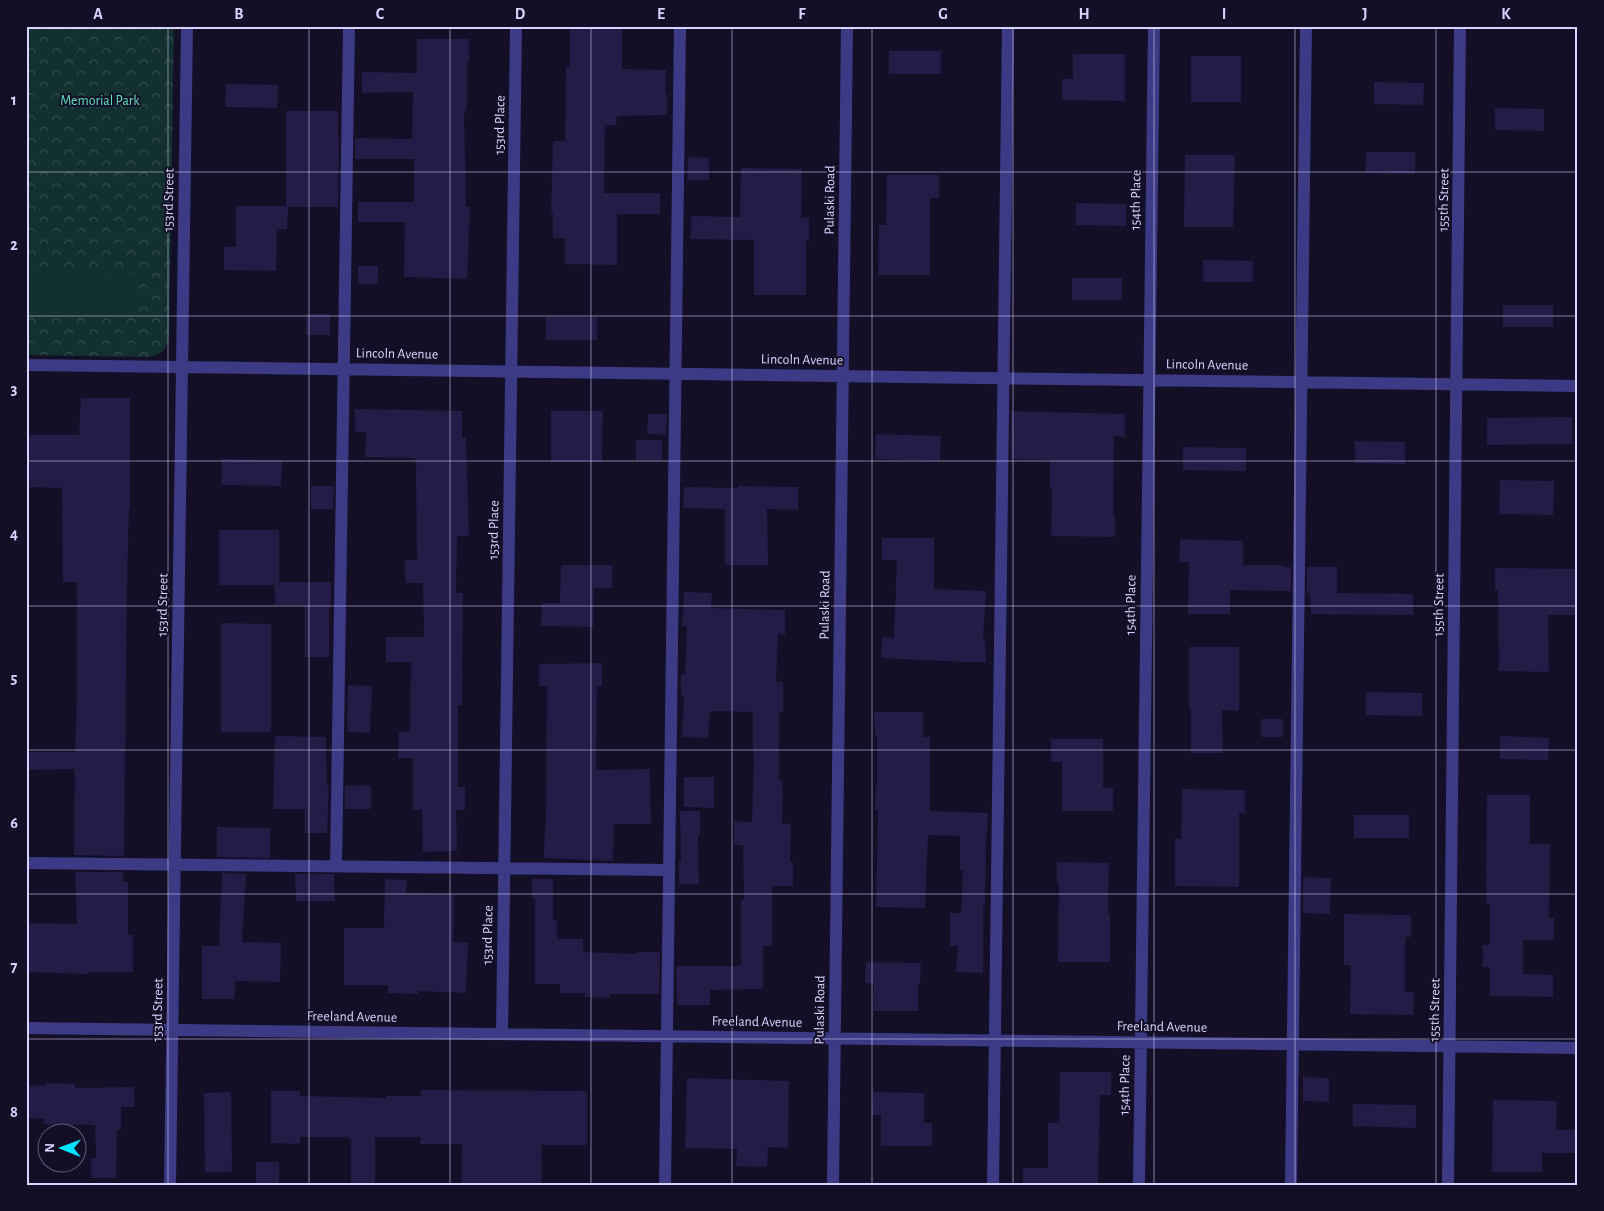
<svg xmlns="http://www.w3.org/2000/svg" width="1604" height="1211" font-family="'Alegreya Sans',sans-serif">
<defs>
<pattern id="park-crowns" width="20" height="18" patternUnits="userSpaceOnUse" patternTransform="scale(1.25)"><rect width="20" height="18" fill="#12302f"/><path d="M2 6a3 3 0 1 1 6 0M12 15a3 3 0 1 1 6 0" fill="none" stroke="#344d4e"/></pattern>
</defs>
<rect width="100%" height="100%" fill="#130f26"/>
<!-- park -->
<path fill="url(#park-crowns)" d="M 26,26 L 174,26 L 169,338 C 166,351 161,355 148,357 L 26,355 Z"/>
<!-- garden -->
<path fill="#12302f" d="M 26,272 L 136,274 L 136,314 L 26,313 Z"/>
<!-- building -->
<path fill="#241b47" d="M 570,26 L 622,26 L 622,69 L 666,70 L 665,94 L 667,94 L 667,115 L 617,116 L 616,125 L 605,125 L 604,193 L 660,193 L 660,214 L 617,214 L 617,265 L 565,264 L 565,238 L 553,238 L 553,213 L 551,213 L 553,141 L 565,141 L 566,67 L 570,67 Z
M 417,39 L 469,39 L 469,62 L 467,62 L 467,111 L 464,111 L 466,207 L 470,207 L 467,279 L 404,277 L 405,222 L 358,222 L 358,202 L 414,202 L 414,159 L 355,159 L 355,138 L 412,139 L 413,92 L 362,93 L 362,72 L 417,73 Z
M 889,51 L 941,51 L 941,74 L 889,74 Z
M 1073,54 L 1125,54 L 1125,101 L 1062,100 L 1062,79 L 1073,79 Z
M 1191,56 L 1241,56 L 1241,102 L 1191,102 Z
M 1374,82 L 1424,83 L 1423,105 L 1374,104 Z
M 226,84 L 278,85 L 277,108 L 225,107 Z
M 1495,108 L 1544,109 L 1544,131 L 1495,130 Z
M 286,111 L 338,111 L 338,138 L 339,138 L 338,207 L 288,207 L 287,229 L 277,229 L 276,271 L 224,270 L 224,247 L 236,247 L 236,206 L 286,206 Z
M 1366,152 L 1415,152 L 1415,174 L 1365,173 Z
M 1185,155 L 1235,155 L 1233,227 L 1184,227 Z
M 688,157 L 709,158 L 709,180 L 687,180 Z
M 741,168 L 802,169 L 801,218 L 809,218 L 809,241 L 806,241 L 806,295 L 754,295 L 754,240 L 691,239 L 691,216 L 740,217 Z
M 887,175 L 939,175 L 939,198 L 930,198 L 930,275 L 878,275 L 879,225 L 886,225 Z
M 1076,203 L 1126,204 L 1126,226 L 1076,225 Z
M 1203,260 L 1253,261 L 1253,282 L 1203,282 Z
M 358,266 L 378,266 L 378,284 L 358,284 Z
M 1072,278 L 1122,278 L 1122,300 L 1072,300 Z
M 1503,305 L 1553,305 L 1553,327 L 1503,327 Z
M 306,314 L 330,314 L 330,335 L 306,335 Z
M 546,317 L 597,317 L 597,340 L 546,340 Z
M 81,398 L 130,398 L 130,508 L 129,508 L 127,583 L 124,856 L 74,855 L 75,769 L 26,770 L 26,752 L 75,752 L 77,697 L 77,582 L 63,582 L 62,488 L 26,487 L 26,435 L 79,435 Z
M 355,409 L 462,411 L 462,438 L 466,438 L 469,536 L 457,536 L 456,593 L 463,593 L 462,705 L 458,705 L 458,787 L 465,787 L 465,810 L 456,810 L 457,851 L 423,852 L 422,810 L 413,810 L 413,758 L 398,758 L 399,732 L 410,732 L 411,662 L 386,662 L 386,637 L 424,637 L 423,583 L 405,583 L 405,560 L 417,560 L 416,461 L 415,461 L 415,458 L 365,457 L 366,432 L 355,432 Z
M 551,411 L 603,411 L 602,462 L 551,462 Z
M 1011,411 L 1125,414 L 1125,437 L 1114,436 L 1113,515 L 1115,515 L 1115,537 L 1051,536 L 1052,489 L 1050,489 L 1050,460 L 1011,459 Z
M 648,414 L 667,414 L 666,435 L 647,434 Z
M 1572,417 L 1572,444 L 1487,445 L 1487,418 Z
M 876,434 L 941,436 L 940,461 L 875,459 Z
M 636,440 L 662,440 L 662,461 L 636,461 Z
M 1355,441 L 1405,442 L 1405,464 L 1355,463 Z
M 1183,447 L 1246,448 L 1246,471 L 1183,470 Z
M 222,459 L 282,460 L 281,486 L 221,485 Z
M 1500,480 L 1554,481 L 1553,515 L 1499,514 Z
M 311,486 L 334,486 L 333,509 L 311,509 Z
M 738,486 L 798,487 L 798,510 L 767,509 L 768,565 L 725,565 L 725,509 L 683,508 L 684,487 L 738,488 Z
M 219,530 L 279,530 L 279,582 L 331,582 L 331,605 L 329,605 L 329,657 L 305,657 L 305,605 L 275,605 L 275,585 L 219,585 Z
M 882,538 L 934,538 L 934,589 L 986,591 L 983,638 L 985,638 L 986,662 L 963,662 L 881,658 L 882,637 L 894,638 L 897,560 L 882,560 Z
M 1180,539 L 1243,541 L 1243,565 L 1282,565 L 1282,567 L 1291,567 L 1291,591 L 1230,590 L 1230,614 L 1188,614 L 1189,562 L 1179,562 Z
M 561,565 L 612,565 L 612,588 L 594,588 L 593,627 L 541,626 L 542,603 L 560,603 Z
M 1307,567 L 1337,567 L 1337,593 L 1413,594 L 1413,615 L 1311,614 L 1310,594 L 1308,594 L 1307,591 Z
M 1495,568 L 1578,569 L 1578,615 L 1548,615 L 1549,672 L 1499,671 L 1498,590 L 1495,590 Z
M 684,592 L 712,593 L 711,608 L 785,610 L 785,635 L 778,634 L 776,682 L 783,682 L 783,712 L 779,712 L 779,780 L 782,780 L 782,787 L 783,787 L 782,823 L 791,824 L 790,862 L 793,862 L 793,886 L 772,886 L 772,946 L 763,946 L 763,989 L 710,990 L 710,1005 L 677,1005 L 676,966 L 737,966 L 737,965 L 741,965 L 741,900 L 744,900 L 743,845 L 734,845 L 734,821 L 752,822 L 754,756 L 753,756 L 753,712 L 710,711 L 708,738 L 682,737 L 684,695 L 681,695 L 681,674 L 685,674 L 687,626 L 682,626 Z
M 221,623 L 271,624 L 271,732 L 221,732 Z
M 1189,647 L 1239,647 L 1239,711 L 1222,710 L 1223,753 L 1191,753 L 1191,710 L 1189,710 Z
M 602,663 L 602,686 L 597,686 L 596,770 L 650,769 L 651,824 L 614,824 L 613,861 L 544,858 L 545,826 L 546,826 L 547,686 L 539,686 L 539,664 Z
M 348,685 L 372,686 L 370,733 L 347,732 Z
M 1366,692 L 1422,693 L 1422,716 L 1365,715 Z
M 874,712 L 923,712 L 923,737 L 930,737 L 930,811 L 988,813 L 987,837 L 986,836 L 985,906 L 983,906 L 983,973 L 956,972 L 958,946 L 950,946 L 950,913 L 961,913 L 963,870 L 960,870 L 960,836 L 928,835 L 925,908 L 876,907 L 878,810 L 875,810 L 876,786 L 877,786 L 877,735 L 875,735 Z
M 1261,719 L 1283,719 L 1283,737 L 1261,737 Z
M 275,736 L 326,737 L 327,786 L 329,786 L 327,833 L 305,833 L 305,809 L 273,809 Z
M 1500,736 L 1549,738 L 1548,760 L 1500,759 Z
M 1051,739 L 1103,739 L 1103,788 L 1113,788 L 1113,811 L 1062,811 L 1062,762 L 1051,762 Z
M 684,777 L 714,777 L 714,808 L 684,807 Z
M 371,785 L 371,809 L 345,809 L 345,786 Z
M 1182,789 L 1245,790 L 1245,813 L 1239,813 L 1239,887 L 1175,886 L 1175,838 L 1181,839 Z
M 1487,795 L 1530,795 L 1530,844 L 1550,844 L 1549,918 L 1554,918 L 1554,940 L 1523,940 L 1523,974 L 1553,975 L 1553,997 L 1490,996 L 1490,967 L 1483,967 L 1483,945 L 1490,945 L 1490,904 L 1486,903 Z
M 680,811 L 700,811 L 700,835 L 698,835 L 699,884 L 679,884 L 679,861 L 681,861 Z
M 1354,815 L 1409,815 L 1409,838 L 1354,838 Z
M 217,827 L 270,828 L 270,858 L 217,857 Z
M 1057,862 L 1109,863 L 1108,914 L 1110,914 L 1110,962 L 1058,962 L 1059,885 L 1057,885 Z
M 75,872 L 123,872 L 123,882 L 128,882 L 128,935 L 133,935 L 133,972 L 89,972 L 89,974 L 26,972 L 26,923 L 77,924 Z
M 222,873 L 246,874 L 242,942 L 281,943 L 280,982 L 235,981 L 235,999 L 202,999 L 202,946 L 219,946 Z
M 295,874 L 334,874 L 335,901 L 296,901 Z
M 1303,877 L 1331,878 L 1330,914 L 1303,913 Z
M 385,879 L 407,880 L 406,893 L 454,894 L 453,942 L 468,943 L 466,993 L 418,991 L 418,994 L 388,993 L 388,985 L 344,985 L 344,928 L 384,928 Z
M 532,879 L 553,879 L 553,920 L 557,920 L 557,939 L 583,939 L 583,952 L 637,954 L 637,952 L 660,952 L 659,994 L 610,994 L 610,998 L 585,997 L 585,993 L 560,993 L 560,984 L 535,984 L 535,898 L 532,898 Z
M 1344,914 L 1411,915 L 1411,937 L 1405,937 L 1405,992 L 1414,992 L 1413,1015 L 1350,1014 L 1351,965 L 1344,965 Z
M 866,962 L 921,963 L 920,985 L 918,985 L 918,1011 L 873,1011 L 874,984 L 865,983 Z
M 1060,1072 L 1111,1072 L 1111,1095 L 1100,1095 L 1098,1185 L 1023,1185 L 1023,1168 L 1048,1168 L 1048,1123 L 1059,1123 Z
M 1303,1077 L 1329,1078 L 1329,1102 L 1303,1101 Z
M 687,1078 L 789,1081 L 788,1148 L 768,1147 L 767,1167 L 736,1166 L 737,1149 L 685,1148 Z
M 45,1083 L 75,1084 L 75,1088 L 134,1087 L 135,1107 L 121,1107 L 121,1130 L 117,1130 L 116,1178 L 91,1178 L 91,1158 L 96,1158 L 95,1125 L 43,1124 L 44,1119 L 26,1118 L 26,1085 L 45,1086 Z
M 421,1090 L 587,1091 L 587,1145 L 541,1145 L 542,1185 L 461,1185 L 462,1144 L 420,1144 L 421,1137 L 375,1137 L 375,1184 L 351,1184 L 351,1139 L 348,1139 L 348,1137 L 300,1137 L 300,1144 L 271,1143 L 271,1091 L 300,1091 L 300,1096 L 386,1098 L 386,1096 L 421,1096 Z
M 231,1092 L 232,1172 L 205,1172 L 204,1093 Z
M 873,1092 L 924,1093 L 924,1123 L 932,1123 L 932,1146 L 881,1146 L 881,1115 L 872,1115 Z
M 1493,1100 L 1557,1101 L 1556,1130 L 1578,1130 L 1578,1153 L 1542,1153 L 1542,1172 L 1492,1172 Z
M 1353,1104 L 1416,1105 L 1416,1128 L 1353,1126 Z
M 256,1162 L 279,1162 L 279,1185 L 256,1185 Z"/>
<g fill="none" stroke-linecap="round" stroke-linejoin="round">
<!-- path -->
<path stroke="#2fb8b0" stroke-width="3" stroke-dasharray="2.5 4" stroke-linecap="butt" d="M 26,179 L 28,179"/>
<!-- minor -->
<path stroke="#3d3a85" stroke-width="12" d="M 26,365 L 1578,386
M 26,863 L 669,870
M 336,866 L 349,26
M 26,1028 L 1578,1048
M 502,1034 L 516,26
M 170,1185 L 187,26
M 665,1185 L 680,26
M 833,1185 L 847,26
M 993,1185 L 1008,26
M 1139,1185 L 1154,26
M 1291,1185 L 1306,26
M 1448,1185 L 1460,26"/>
</g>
<!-- grid -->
<path fill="none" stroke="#d9d4ff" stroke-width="1" stroke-opacity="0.55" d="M 168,26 L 168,1185M 309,26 L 309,1185M 450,26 L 450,1185M 591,26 L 591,1185M 732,26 L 732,1185M 872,26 L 872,1185M 1013,26 L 1013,1185M 1154,26 L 1154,1185M 1295,26 L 1295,1185M 1436,26 L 1436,1185M 26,172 L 1578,172M 26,316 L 1578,316M 26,461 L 1578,461M 26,606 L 1578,606M 26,750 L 1578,750M 26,894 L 1578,894M 26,1039 L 1578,1039"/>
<g text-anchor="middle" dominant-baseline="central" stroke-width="4" stroke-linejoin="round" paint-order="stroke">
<!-- park labels -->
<g font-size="14" fill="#5fe0c0" stroke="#130f26">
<text x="100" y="101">Memorial Park</text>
</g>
<!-- street labels -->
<g font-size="14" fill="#d9d4ff" stroke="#130f26">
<text transform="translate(500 125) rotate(-89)">153rd Place</text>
<text transform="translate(169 200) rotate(-89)">153rd Street</text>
<text transform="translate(830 200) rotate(-89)">Pulaski Road</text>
<text transform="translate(1136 200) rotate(-89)">154th Place</text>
<text transform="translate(1444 200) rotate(-89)">155th Street</text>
<text transform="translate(397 354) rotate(1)">Lincoln Avenue</text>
<text transform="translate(802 360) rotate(1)">Lincoln Avenue</text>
<text transform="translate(1207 365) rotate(1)">Lincoln Avenue</text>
<text transform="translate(494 530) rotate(-89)">153rd Place</text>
<text transform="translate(163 605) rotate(-89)">153rd Street</text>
<text transform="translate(825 605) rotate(-89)">Pulaski Road</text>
<text transform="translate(1131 605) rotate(-89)">154th Place</text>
<text transform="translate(1439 605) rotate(-89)">155th Street</text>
<text transform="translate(488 935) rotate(-89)">153rd Place</text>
<text transform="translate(158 1010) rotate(-89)">153rd Street</text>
<text transform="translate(820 1010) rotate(-89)">Pulaski Road</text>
<text transform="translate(1435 1010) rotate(-89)">155th Street</text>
<text transform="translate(352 1017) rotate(1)">Freeland Avenue</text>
<text transform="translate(757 1022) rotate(1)">Freeland Avenue</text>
<text transform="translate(1162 1027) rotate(1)">Freeland Avenue</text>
<text transform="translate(1125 1085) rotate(-89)">154th Place</text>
</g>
</g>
<!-- border -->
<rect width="1604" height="1211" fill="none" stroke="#130f26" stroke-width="55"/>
<!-- north arrow -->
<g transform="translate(62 1148) rotate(271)"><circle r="24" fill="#130f26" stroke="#625e7d"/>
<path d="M0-4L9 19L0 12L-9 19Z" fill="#00e5ff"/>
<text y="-8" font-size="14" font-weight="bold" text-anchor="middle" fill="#d9d4ff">N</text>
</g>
<rect x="28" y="28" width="1548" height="1156" fill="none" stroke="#d9d4ff" stroke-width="2"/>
<g font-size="16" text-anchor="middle" font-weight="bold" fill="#d9d4ff">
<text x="98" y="19">A</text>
<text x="239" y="19">B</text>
<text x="380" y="19">C</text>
<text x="520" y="19">D</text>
<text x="661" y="19">E</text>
<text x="802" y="19">F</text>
<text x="943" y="19">G</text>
<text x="1084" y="19">H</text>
<text x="1224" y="19">I</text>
<text x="1365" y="19">J</text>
<text x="1506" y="19">K</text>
<text x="14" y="105">1</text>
<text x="14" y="250">2</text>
<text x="14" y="394">3</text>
<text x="14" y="539">4</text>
<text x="14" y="683">5</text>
<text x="14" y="828">6</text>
<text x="14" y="972">7</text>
<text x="14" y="1117">8</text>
</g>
</svg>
